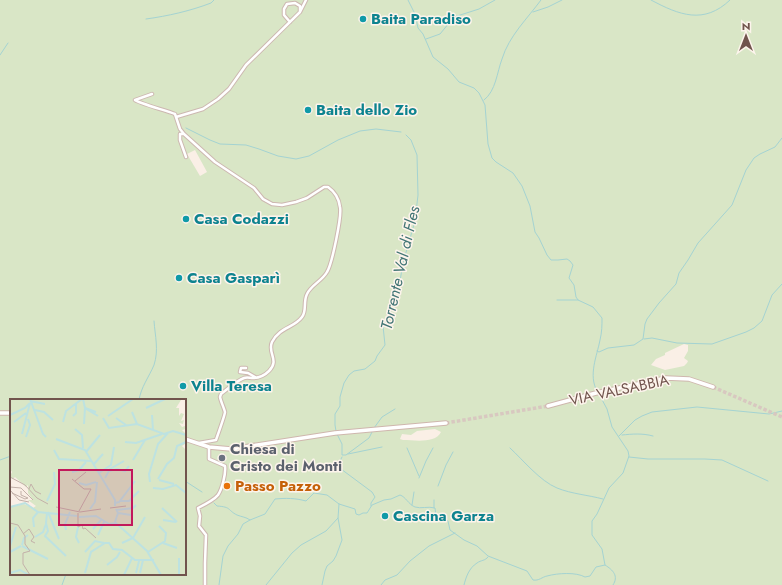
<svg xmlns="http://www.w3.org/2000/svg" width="782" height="585" font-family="Jost,sans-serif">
<rect width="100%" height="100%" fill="#faefe6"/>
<!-- green -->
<path fill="#d9e6c6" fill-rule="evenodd" d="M 0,0 L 782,0 L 782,585 L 0,585 ZM 195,150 L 207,172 L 200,176 L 187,154 ZM 684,344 L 688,345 L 688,351 L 684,358 L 688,361 L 687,363 L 684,366 L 665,370 L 651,365 L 656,359 L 665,355 L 665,353 L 667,352 ZM 11,400 L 185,400 L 185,574 L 11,574 ZM 435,429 L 441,432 C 435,444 414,440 403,440 L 400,439 L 402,434 L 411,435 L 417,431 Z"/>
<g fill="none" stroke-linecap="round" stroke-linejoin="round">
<!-- stream -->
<path stroke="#a4d3d2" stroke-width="1" d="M 408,0 L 415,14 L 418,28 L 423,34 L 433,57 L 448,69 L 459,82 L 474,88 L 479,93 L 485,105 L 488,144 L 492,158 L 496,162 L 513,173 L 522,186 L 530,206 L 535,232 L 539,238 L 547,255 L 551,260 L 558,260 L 567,259 L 570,261 L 573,265 L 569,278 L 574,285 L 576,297 L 578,300 L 593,307 L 602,318 C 602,325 602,332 600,340 C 597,356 588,375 597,391
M 651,0 C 679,15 704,25 730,0
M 533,12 L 548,7 L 562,0
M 146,19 C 168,16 190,11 211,3 L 214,0
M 426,39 L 440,34 L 454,17 L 479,9 L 495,0
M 0,55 L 8,43
M 484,100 C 496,91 497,72 502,59 C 509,36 527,19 541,0
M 186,128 L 210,140 L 220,144 L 246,145 L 259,149 L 278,156 L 296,159 L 309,156 L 338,140 L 360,131 L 376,129 L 401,132
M 557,300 L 578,300
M 644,339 L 652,338 L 677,343 L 712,344 L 746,332 L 754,328 L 762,321 L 772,295 L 782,284
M 597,351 L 599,352 L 608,348 L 634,345 L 643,339 L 645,324 L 647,319 L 659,303 L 676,284 L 679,273 L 688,260 L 698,243 L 732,205 L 746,170 L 754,158 L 760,154 L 775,147 L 782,138
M 599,394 L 607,409 L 612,427 L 628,451 L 629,456 L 623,473 L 609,488 L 597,514 L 592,521 L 592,535 L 602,549 L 605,565
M 139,400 C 141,387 149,377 154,365 C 159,350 155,336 154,321
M 374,428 L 382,417 L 395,409
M 336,431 L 335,425 L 335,414 L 340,406 L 340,397 L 344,383 L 349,375 L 354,371 L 365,369 L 375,361 L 377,356 L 385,345 L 383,326 L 390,313 L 390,307 L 400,281 L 403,263 L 415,221 L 418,195 L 417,155 L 411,140 L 406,135
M 337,434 L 342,444 L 342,455 L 346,455 L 369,438 L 373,430
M 622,435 C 632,434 642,433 653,436
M 619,436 L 635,420 L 642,416 L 652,412 L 697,407 L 769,414 L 782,411
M 407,448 L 419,476
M 510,448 C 523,460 540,481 557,488 C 572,494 588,495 603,499
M 348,454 L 382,447
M 342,457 L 339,463 L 341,469 L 372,492 L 375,497 L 371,503 L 371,506
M 629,457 L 648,459 L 705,459 L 722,460 L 768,481
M 0,460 L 11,456
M 419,478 L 426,461 L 433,448
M 185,481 L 202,492
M 438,486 L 446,465 L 453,452
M 214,503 L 217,506 C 232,507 227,510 237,515 C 242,517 246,517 250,520 L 265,514 L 275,499 C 286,498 295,498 306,501 L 314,493 L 327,495 L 339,504 L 355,509 L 356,514 L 359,515 L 363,513 L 367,513 L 372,505 L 384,500 L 391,499 L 400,495 C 406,497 408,504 415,507 C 421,509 428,506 435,508 L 436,516 L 446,519 L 448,521 L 450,530 L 464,540 L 477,546 L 488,556 L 527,571 L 533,580 C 539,581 542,577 547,576 C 558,573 576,572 585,577 L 590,576 L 596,567 L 605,565 C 613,570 619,576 613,585
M 412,505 L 414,492
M 434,508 L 434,500
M 62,585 L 66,574
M 219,585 L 223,556 L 228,546 L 238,534 L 243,524 L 250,520
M 266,585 L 292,553 L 301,545 L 326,531 L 338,518
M 322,585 L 325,571 L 327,566 L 333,561 L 336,556 L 342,540 L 338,518 L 339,504
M 381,585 L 385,580 L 397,575 L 410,561 L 429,546 L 455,533
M 464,585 C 466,577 469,568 477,563 C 481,560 485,561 488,557"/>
<!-- secondary-tunnel -->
<path stroke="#d8c8c0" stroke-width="3.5" stroke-dasharray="3.5 2" stroke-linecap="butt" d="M 713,387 L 782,417
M 446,423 L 548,406"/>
<!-- street casing -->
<g stroke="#cdb8b1" stroke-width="4.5">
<path id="street" d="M 300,12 L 306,0
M 152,94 L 135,100 C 138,103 168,111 175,114 L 180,129 L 184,134 L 215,162 L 254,188 L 263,199 L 272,204 L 282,205 L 296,202 L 307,198 L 324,187 L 328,187 C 335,192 339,198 340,207 C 342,216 332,264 327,272 C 322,281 311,285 307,294 C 303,302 307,311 302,317 C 294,328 280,327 272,342 C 267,353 280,360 269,371 C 265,375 259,378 253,378 C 250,378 247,377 244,378 C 236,381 228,389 221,394 L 220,397 C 221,402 224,408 225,412 C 225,415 217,437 216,440 L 199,443
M 176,117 L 203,109 L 218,99 L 229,89 L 246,65 L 300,12 L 300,6 L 295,3 L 287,4 L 284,9 L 284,15 L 290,22
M 184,134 L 180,134 L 180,140 L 186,157
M 246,368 L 241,368 L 240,372 L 248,373 L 255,377
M 205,585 L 205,563 L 206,535 L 199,526 L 200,516 L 198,508 C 204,505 214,500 218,495 C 222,489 226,474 225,466 L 209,459 L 209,447"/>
</g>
<!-- secondary casing -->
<g stroke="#cfb7ae" stroke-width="5.5">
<path id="secondary" d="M 548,406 L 596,393 L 666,378 L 689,379 L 713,387
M 0,413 L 11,413
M 185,439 L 209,447 L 231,449 L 335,433 L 446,423"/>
</g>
<!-- street -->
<use href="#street" stroke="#fff" stroke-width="2.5"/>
<!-- secondary -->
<use href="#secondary" stroke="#fff" stroke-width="3.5"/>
</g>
<!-- markers -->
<g fill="#0f9aa8" stroke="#fdf4ec" stroke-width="1.5">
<circle cx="363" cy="19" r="4"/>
<circle cx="308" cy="110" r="4"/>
<circle cx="186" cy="219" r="4"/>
<circle cx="179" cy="278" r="4"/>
<circle cx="183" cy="386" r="4"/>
<circle cx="385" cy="516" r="4"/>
</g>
<circle fill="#6b7280" stroke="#fdf4ec" stroke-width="1.5" cx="222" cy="458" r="4"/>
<circle fill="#e8710a" stroke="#fdf4ec" stroke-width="1.5" cx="227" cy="486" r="4"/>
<g text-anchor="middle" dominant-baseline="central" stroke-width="3" stroke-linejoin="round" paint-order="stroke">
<!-- culture labels -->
<g font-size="15" font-weight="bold" fill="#0d838f" stroke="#fdf4ec" text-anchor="start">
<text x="371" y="19">Baita Paradiso</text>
<text x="316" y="110">Baita dello Zio</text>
<text x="194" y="219">Casa Codazzi</text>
<text x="187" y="278">Casa Gasparì</text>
<text x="191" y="386">Villa Teresa</text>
<text x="393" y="516">Cascina Garza</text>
</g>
<!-- street labels -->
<g font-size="15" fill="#71544d" stroke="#fdf4ec">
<text transform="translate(619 390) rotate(-12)">VIA VALSABBIA</text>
</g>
<!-- worship labels -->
<g font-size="15" font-weight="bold" fill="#5b616d" stroke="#fdf4ec" text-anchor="start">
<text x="230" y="449">Chiesa di<tspan x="230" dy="17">Cristo dei Monti</tspan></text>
</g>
<!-- food labels -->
<g font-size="15" font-weight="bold" fill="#c56008" stroke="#fdf4ec" text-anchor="start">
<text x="235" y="486">Passo Pazzo</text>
</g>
<!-- water labels -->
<g font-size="16" font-style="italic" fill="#427575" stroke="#fdf4ec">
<text transform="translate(400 268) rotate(-77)">Torrente Val di Fles</text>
</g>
</g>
<!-- overview -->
<g transform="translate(10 399)">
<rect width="176" height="176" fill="#faefe6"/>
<path d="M 0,0 L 176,0 L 171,1 L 166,9 L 169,9 L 169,17 L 171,14 L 174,15 L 171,22 L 174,21 L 173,25 L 169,24 L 172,28 L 175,27 L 176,21 L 176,30 L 172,31 L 176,35 L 176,48 L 175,45 L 172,47 L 176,51 L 176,176 L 0,176 L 0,108 L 14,105 L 23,109 L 26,107 L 18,101 L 23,101 L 18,94 L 18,86 L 16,88 L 5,78 L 3,80 L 0,77 L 2,73 L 0,70 Z" fill="#d9e6c6"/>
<path fill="none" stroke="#bde2e1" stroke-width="2" d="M 20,0 L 33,35 L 36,38M 73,0 L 75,9 L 88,17M 20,2 L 35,5M 136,9 L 155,0M 25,11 L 34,13 L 43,21M 122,13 L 127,25M 0,16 L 15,9 L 20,4M 142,16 L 143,31M 63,17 L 66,14 L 66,5M 98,17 L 123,0M 93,19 L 99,29 L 127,25 L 154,35 L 163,32 L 176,36M 106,19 L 116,26M 4,23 L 16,14M 53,23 L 56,12 L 72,0M 74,25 L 75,9 L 86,13M 65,30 L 72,36 L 73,49M 12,35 L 20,4M 16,38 L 20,26 L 18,20M 46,40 L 75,51 L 105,101 L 105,107M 115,43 L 126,44 L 152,35M 44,51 L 49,60 L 81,62M 76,53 L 90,36M 123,61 L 135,41M 84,65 L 93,55M 99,72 L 107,70 L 115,72 L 119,67M 62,73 L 69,71 L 76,63M 89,74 L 101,66 L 104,48M 95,79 L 100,70 L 114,62M 148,80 L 157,65 L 164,59 L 167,47 L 176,43M 149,81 L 164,85M 140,83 L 139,75 L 148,45 L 158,34M 69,84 L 76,86 L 86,83M 143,89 L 153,90 L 166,86 L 176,94M 37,102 L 45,85 L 44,73M 110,102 L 119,102 L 129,92M 105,104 L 109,103 L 125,82M 0,108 L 15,104 L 28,113 L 67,117M 152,109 L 167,123M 80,110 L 85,103 L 87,83M 107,111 L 123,109 L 126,106M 38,113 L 49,140M 37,114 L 36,124 L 38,132 L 35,137 L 56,157M 108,114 L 121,116M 69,118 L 86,117 L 99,125 L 106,124 L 137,152 L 151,176M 153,121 L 166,123M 105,123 L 108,114 L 106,110M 24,128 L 23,119 L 28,113M 68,128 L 66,138 L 69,144M 83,130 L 91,121M 56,131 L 55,125 L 60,113M 88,136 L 94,123M 25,138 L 33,133 L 36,125M 112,144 L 123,139 L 135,118M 153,144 L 167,149M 12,146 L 14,139 L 18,136M 0,147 L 6,128M 12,147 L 38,160M 0,153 L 11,147M 75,153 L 85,142 L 94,144M 138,153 L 155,142 L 156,134 L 149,127M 97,166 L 107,158 L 110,153M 0,174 L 10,171 L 19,176M 75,174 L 81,153 L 95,144 L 99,144 L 103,150 L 112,151 L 125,161 L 144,161M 126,174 L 129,162M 130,174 L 133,161M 114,176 L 122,159M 169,176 L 169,159"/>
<path fill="none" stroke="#c3b1a9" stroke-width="1" d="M 0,78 L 15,86 L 27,99 L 38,105M 62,80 L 74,90 L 81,90 L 69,112M 65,82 L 76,73M 0,88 L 11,89 L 23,101M 19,90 L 21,85 L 25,92 L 31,95M 0,91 L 9,101 L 19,103M 2,94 L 15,100 L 18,99 L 11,96 L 11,92M 46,108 L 70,113 L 91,110M 100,109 L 116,107M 68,114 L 68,128 L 72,126 L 73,130 L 75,129 L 86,139M 0,124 L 8,126 L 15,137 L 15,145 L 20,152 L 13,154 L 13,165 L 20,176M 13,135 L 19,130 L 24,138 L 21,142 L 25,144"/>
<path fill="#c2185b" fill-opacity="0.15" stroke="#c2185b" stroke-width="2" d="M 49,71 L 122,71 L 122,126 L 49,126 Z"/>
<rect width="176" height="176" fill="none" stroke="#71544d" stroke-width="2"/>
</g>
<!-- north arrow -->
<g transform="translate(746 36)" stroke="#fdf4ec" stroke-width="3" paint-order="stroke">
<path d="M0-3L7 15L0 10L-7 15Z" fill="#71544d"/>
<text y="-6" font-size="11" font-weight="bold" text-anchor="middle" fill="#71544d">N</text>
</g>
</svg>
